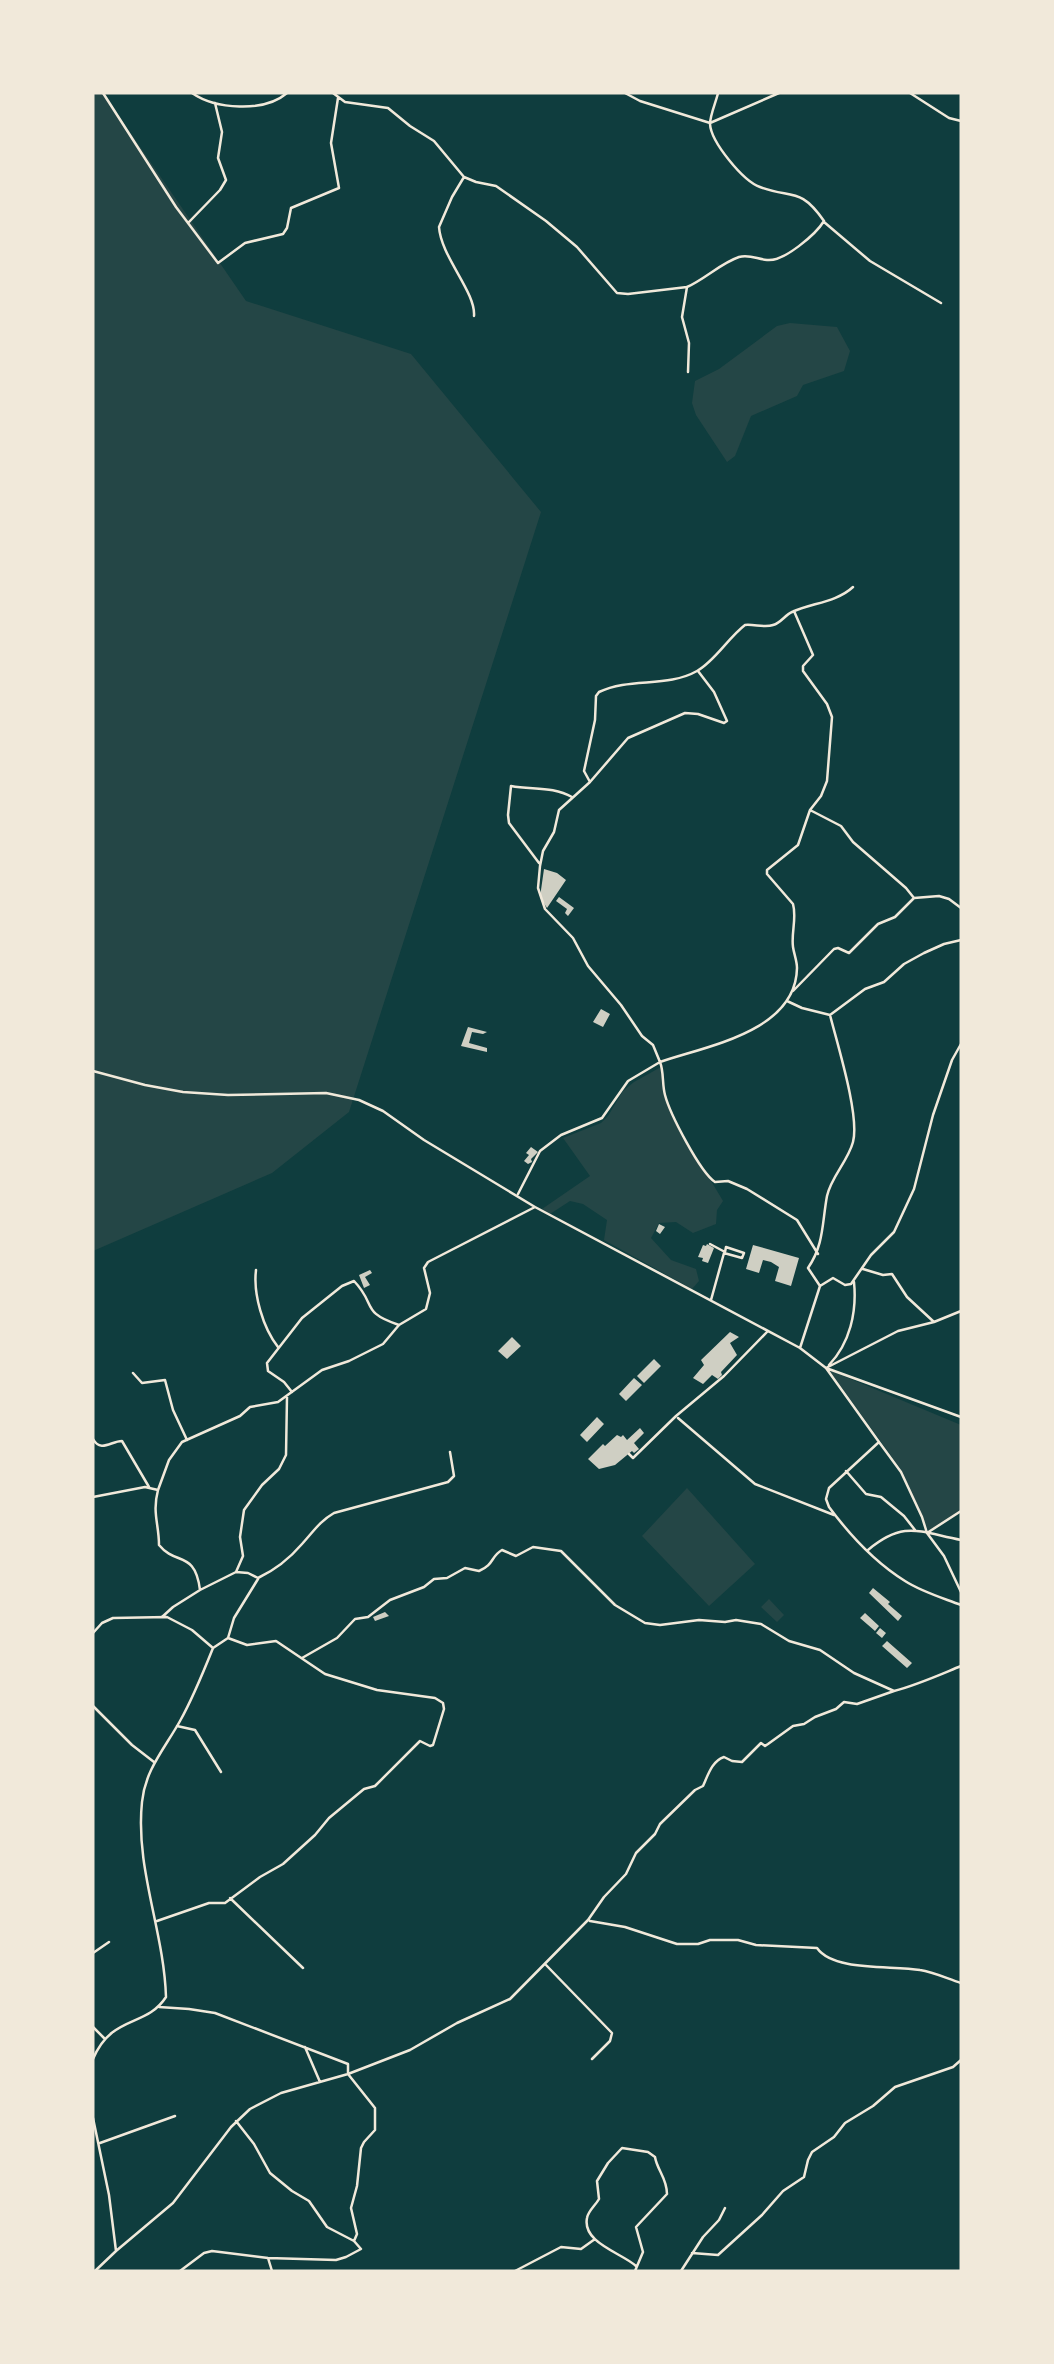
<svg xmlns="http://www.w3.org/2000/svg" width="1054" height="2364" font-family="'Open Sans',sans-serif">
<rect width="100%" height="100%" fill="#0f3d3e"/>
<!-- green -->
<path fill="#244646" d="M 93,93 L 103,93 L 246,301 L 411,354 L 541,512 L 349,1112 L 272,1173 L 93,1251 Z
M 790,323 L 837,327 L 850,351 L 844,371 L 803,385 L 797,396 L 751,416 L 735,456 L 727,462 L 696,415 L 692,403 L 695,381 L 719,369 L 777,326 Z
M 661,1067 C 666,1123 697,1155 723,1201 L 717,1210 L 716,1224 L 693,1233 L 676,1222 L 659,1223 L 651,1238 L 671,1260 L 696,1269 L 699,1281 L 692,1289 L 604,1240 L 607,1220 L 583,1204 L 570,1201 L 550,1214 L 542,1209 L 590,1176 L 563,1138 L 601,1123 L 608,1116 L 623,1091 L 634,1082 Z
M 829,1370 L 961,1425 L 961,1510 L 929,1532 L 900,1468 Z
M 687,1488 L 755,1564 L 709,1606 L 642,1536 Z
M 769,1599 L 784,1615 L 777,1622 L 761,1607 Z"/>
<!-- building -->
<path fill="#cfcfc3" d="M 544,869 L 557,873 L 566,880 L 547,908 L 540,897 Z
M 559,897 L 574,908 L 568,916 L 565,913 L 567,909 L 556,901 Z
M 601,1009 L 610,1014 L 603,1027 L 593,1022 Z
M 468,1027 L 487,1032 L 483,1034 L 472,1032 L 469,1043 L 487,1048 L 487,1052 L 461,1046 Z
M 531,1147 L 538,1152 L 531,1159 L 532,1162 L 528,1164 L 524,1161 L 529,1155 L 526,1153 Z
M 659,1224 L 665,1227 L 660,1234 L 656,1231 Z
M 707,1244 L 714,1248 L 708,1263 L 702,1261 L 703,1258 L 698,1257 L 703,1245 L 706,1246 Z
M 753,1245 L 799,1258 L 791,1286 L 775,1281 L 779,1267 L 771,1262 L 763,1260 L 759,1273 L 746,1269 Z
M 370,1270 L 372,1273 L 365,1277 L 370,1285 L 364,1288 L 359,1275 Z
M 730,1332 L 739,1337 L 730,1343 L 737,1355 L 721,1372 L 722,1375 L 718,1379 L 712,1375 L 703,1384 L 693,1378 L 704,1365 L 701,1360 Z
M 512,1337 L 521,1346 L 507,1359 L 498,1351 Z
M 654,1359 L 661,1366 L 644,1383 L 637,1376 Z
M 634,1378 L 642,1385 L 626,1401 L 619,1394 Z
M 597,1417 L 604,1424 L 587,1442 L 580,1435 Z
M 640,1428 L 644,1433 L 634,1443 L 639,1449 L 634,1453 L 632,1451 L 615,1465 L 599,1469 L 588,1459 L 603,1444 L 605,1446 L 617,1435 L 621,1437 L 623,1435 L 627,1440 Z
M 873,1588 L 890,1602 L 888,1604 L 902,1616 L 898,1621 L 869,1593 Z
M 385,1612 L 389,1616 L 375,1621 L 373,1617 Z
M 865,1613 L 879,1626 L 875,1631 L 860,1618 Z
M 880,1628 L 886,1633 L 882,1638 L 876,1633 Z
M 887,1641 L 912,1663 L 907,1668 L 882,1646 Z"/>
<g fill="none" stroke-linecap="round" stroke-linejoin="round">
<!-- minor -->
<path stroke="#f1e9da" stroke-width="2.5" d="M 103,93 L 176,207 L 218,263 L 245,243 L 283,234 L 287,228 L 291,208 L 339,188 L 331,143 L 338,98
M 192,93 C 215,109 264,113 287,93
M 333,93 L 345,102 L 388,108 L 410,126 L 434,141 L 464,177 L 476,182 L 496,186 L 546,221 L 577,247 L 617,293 L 628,294 L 687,287
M 625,93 L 640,101 L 710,123 L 779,93
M 910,93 L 949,118 L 961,121
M 464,177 L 452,197 L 439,227 C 441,257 476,292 474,316
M 189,222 L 220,190 L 226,180 L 218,158 L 222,132 L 215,103
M 824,222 L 870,261 L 941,303
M 688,372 L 689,343 L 682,317 L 687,287 C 705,279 721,263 739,257 C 749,254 757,259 767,260 C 784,262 816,234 824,221 C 800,186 791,199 760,187 C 743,181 711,142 710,124 C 710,115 716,102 718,93
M 794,611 L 813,655 L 803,666 L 803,671 L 827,704 L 832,717 L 827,781 L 821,796 L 810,810 L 798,845 L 767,870 L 767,874 L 793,904 C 797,918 791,933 793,947 C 794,954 797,961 797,968 C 796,1032 706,1046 660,1062 C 664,1072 662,1084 665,1095 C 670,1114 700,1172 715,1182 L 728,1181 L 747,1189 L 797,1220 L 818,1254
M 590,782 L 584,771 L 595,720 L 596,696 L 599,692 C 630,677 667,688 697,671 C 715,661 728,638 745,625 C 754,624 765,628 773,625 C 781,623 785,615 792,612 C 812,603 837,602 853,587
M 810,810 L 841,826 L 853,842 L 906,888 L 914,898
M 539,863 L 509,823 L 508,815 L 511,786 C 532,790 553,786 572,797
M 793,991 L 834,949 L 838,948 L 849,953 L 878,924 L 895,917 L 914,898 L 939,896 L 949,899 L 961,908
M 787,1001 L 802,1008 L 830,1015 L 865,989 L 884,982 L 904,964 L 924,953 L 944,944 L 961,940
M 93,1071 L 145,1085 L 183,1092 L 228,1095 L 326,1093 L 359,1100 L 383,1111 L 424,1140 L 535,1207 L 800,1348 L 826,1368 L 961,1417
M 518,1194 L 540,1151 L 561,1135 L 602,1118 L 628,1081 L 660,1062 L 653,1045 L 642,1036 L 621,1005 L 588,966 L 573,938 L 545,909 L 538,888 L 540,866 L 543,851 L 554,832 L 559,810 L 590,782 L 628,738 L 685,713 L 698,714 L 724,723 L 727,721 L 714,692 L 698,671
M 710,1244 L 725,1252 L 726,1247 L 744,1253 L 742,1258 L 724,1253 L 711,1300
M 863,1269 L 883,1275 L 892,1274 L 907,1297 L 934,1322
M 256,1270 C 253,1294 263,1328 278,1347
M 820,1286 L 833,1278 L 845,1285 L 851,1284 L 871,1255 L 894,1232 L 914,1189 L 933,1115 L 952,1060 L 961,1044
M 800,1348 L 820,1286 L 808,1268 C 824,1245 822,1223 827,1196 C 831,1177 848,1161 853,1142 C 860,1116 837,1043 830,1015
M 829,1365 C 850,1343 857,1312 854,1282
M 826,1368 L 879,1442 L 829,1488 L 826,1499 L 829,1507 C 849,1534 876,1563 905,1581 C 922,1592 943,1598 961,1605
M 826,1368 L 898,1331 L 934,1322 L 961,1311
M 133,1373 L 142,1383 L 165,1380 L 173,1410 L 187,1440
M 292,1392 L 284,1382 L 268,1371 L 267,1363 L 302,1318 L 342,1286 L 354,1281 C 377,1305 360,1312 399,1325
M 678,1418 L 755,1484 L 834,1515
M 93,1439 C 101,1453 111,1441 122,1441 L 149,1487
M 879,1442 L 901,1472 L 922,1517 L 927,1533 L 944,1556 L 961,1592
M 629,1454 L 633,1458 L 676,1416 L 724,1376 L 767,1332
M 846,1471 L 866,1494 L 881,1497 L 904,1516 L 915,1530
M 158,1490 C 152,1513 159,1524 159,1545 C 176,1566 195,1550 200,1590
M 93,1497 L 145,1487 L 158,1490 L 169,1460 L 182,1442 L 240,1416 L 250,1407 L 278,1402 L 322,1370 L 349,1361 L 383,1344 L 399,1325 L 426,1309 L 430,1293 L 424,1268 L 428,1262 L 535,1207
M 927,1533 L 961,1511
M 868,1550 C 904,1520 919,1532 961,1540
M 236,1572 L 243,1556 L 240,1537 L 244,1510 L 262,1485 L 279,1469 L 286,1455 L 287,1397
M 162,1617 L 173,1607 L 200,1590 L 236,1572 L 248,1573 L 258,1578 C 275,1570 290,1558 302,1544 C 313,1532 320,1521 334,1513 L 448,1482 L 454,1476 L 450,1452
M 93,1633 L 102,1623 L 113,1618 L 167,1617 L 192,1630 L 213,1648 C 203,1673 193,1698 180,1721 C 165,1748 145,1770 142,1802 C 135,1868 164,1931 166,1997 C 146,2028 112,2014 93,2059
M 228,1638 L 234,1618 L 258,1579
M 302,1658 L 337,1638 L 355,1619 L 368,1617 L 390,1600 L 424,1587 L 434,1579 L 447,1578 L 465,1568 L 479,1571 C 494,1565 491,1556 502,1550 L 516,1556 L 533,1547 L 561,1551 L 615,1605 L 645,1623 L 660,1625 L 699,1620 L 725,1622 L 736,1620 L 761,1624 L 789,1641 L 820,1650 L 854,1673 L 894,1691 C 917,1685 939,1675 961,1666
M 93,1706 L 132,1745 L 154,1762
M 177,1726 L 195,1730 L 221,1772
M 230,1898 L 303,1968
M 157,1921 L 209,1903 L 225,1903 L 260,1877 L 283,1864 L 315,1835 L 329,1818 L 364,1789 L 375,1786 L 420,1741 L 430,1746 L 433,1745 L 444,1709 L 443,1703 L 435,1698 L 377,1690 L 325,1674 L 276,1641 L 247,1645 L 228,1638 L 213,1648
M 590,1921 L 625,1927 L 677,1944 L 698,1944 L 710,1940 L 738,1940 L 756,1945 L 817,1948 C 834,1972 892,1965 920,1970 C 934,1972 948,1979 961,1983
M 93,1953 L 109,1942
M 546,1965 L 612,2033 L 610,2041 L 592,2059
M 159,2007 L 189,2009 L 215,2013 L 348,2064 L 348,2074 L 375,2108 L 375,2130 L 364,2142 L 361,2148 L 357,2186 L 351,2208 L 357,2234 L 354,2241
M 93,2027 L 104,2038
M 305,2047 L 320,2082
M 93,2118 L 109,2195 L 116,2251
M 100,2143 L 175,2116
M 692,2253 L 718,2255 L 762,2215 L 783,2191 L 804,2177 L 808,2160 L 812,2152 L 834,2137 L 845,2123 L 873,2106 L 895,2087 L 953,2067 L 961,2060
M 268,2258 L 272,2271
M 95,2271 L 116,2251 L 173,2203 L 231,2127 L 250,2109 L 281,2093 L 348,2074 L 410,2050 L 457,2023 L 510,1999 L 588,1920 L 604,1897 L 626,1874 L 636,1853 L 655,1834 L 660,1824 L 695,1790 L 703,1786 C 708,1775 712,1761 724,1757 L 732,1761 L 742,1762 L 761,1743 L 765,1746 L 768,1744 L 793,1726 L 804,1724 L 815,1717 L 836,1709 L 844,1702 L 857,1704 L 894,1691
M 180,2271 L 204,2253 L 212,2251 L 268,2258 L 336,2260 L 346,2257 L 361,2249 L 354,2241 L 327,2227 L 309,2201 L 292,2191 L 270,2173 L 254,2144 L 236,2121
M 515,2271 L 561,2247 L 581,2249 L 595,2239
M 635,2271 L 643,2252 L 636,2227 L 667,2194 C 667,2178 657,2170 655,2157 L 648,2152 L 622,2148 L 608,2163 L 597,2181 L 599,2199 C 595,2206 588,2211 587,2218 C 582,2243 622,2253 636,2266
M 681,2271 L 703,2237 L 719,2220 L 725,2208"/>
</g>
<!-- border -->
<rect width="1054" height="2364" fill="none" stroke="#f1e9da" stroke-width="189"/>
</svg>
